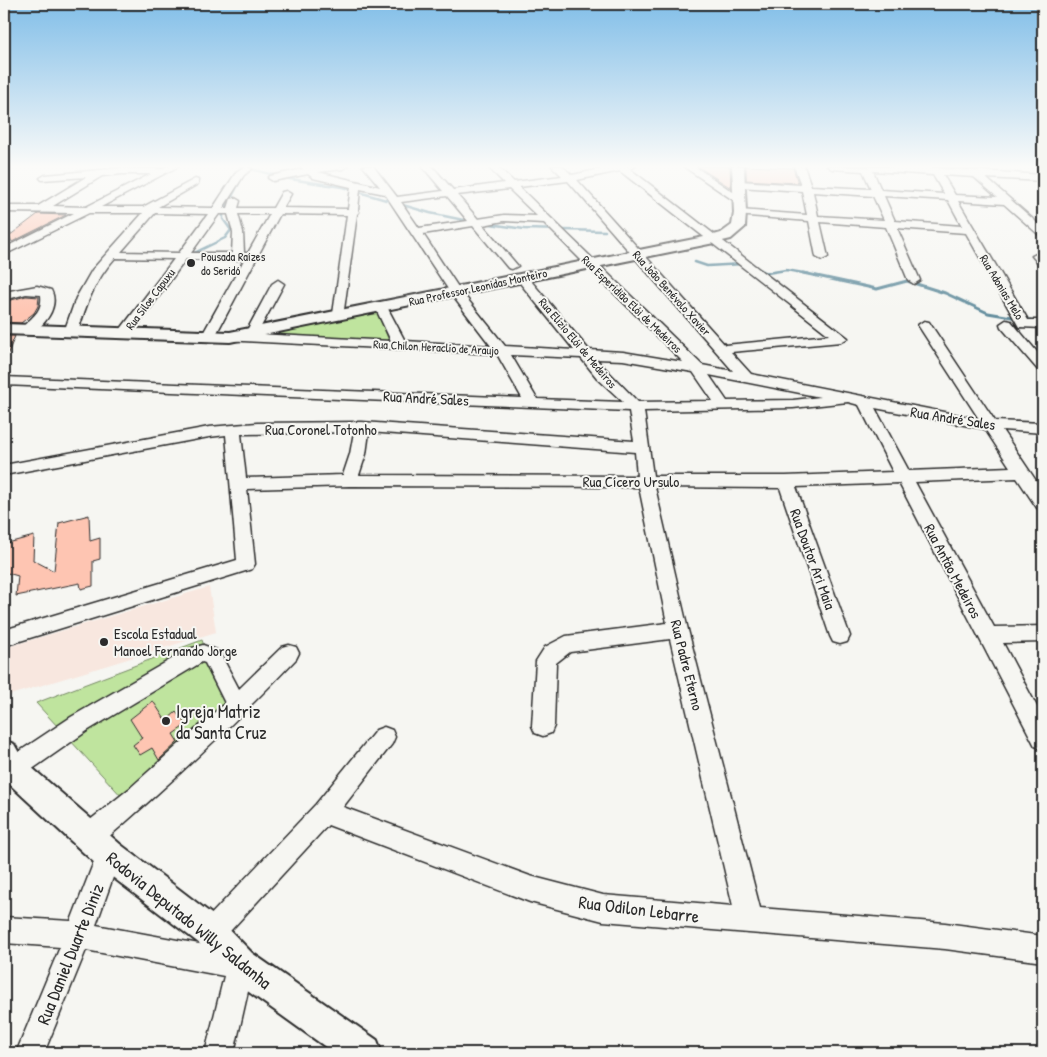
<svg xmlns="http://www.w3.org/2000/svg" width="1047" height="1057" font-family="'Patrick Hand',sans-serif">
<rect width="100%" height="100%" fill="#f6f6f2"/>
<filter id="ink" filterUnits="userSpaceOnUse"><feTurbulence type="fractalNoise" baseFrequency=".02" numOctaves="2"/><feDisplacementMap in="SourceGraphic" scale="10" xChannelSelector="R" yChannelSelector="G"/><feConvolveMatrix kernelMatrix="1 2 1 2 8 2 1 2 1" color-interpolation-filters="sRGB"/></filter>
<g filter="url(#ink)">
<!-- built -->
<path fill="#f8e7df" d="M 209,587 L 216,632 L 10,695 L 4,668 L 4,648 Z"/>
<!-- green -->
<path fill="#bfe49e" stroke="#758864" d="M 378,312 L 389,341 L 262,335 Z
M 202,640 L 228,714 L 124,799 L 36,703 Z"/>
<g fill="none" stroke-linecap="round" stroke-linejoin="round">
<!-- stream-far1 -->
<path stroke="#638d9d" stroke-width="2.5" d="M 239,166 L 290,179 L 342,187 L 430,213 L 473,222
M 483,223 L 524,229 L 605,231
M 188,256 L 225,238 L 231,230 L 223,219 L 223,213 L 242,178
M 695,262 L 707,266 L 743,264
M 755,267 L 767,273 L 786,270 L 809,274"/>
<!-- stream -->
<path stroke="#638d9d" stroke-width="3" d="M 803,273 L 877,289 L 907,281 L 945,293 L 988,313 L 1036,321"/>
<!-- river -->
<path fill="#88cee9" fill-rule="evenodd" d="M 4,166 L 12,166 L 10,169 L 4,170 Z"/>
</g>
<!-- building -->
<path fill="#fec5b2" stroke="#2b2b2b" d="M 697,166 L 730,166 L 731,188 Z
M 746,166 L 793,168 L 798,183 L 746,180 Z
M 38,214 L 66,215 L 12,242 L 9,236 Z
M 26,296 L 39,297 L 38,306 L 34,313 L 21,323 L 4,322 L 4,302 Z
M 4,336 L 15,336 L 4,363 Z
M 89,515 L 90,541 L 100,538 L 100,559 L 93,561 L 93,586 L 81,589 L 80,583 L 16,596 L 18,576 L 4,572 L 4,544 L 34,536 L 33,560 L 54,571 L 59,523 Z
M 153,701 L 166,721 L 176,712 L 186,725 L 173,734 L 178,742 L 159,760 L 152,748 L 140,755 L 133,745 L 142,738 L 130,719 Z"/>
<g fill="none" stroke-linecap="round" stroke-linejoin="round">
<!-- minor casing -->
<g stroke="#2b2b2b" stroke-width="3">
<path id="minor" d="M 167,166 L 179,166 L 101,207 L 143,207 L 195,179 L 198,180 L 198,184 L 158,207 L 213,208 L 237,171 L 247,166 L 252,169 L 244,175 L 223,208 L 228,208 L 231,199 L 235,198 L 240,201 L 238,208 L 273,208 L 282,192 L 286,191 L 291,194 L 283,208 L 348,209 L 351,187 L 313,178 L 308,174 L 273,181 L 268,178 L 270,176 L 303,169 L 301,166 L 313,167 L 348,166 L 343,169 L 318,172 L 380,187 L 363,166 L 373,166 L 397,197 L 443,191 L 422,166 L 432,166 L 453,190 L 504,183 L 487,166 L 497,166 L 514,182 L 562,176 L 552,166 L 562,166 L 572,175 L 615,166 L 636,166 L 630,169 L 848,338 L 841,342 L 731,352 L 751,374 L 979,419 L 918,325 L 924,321 L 929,322 L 995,421 L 1043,423 L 1043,433 L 1002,430 L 1043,491 L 1043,510 L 1037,508 L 1017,478 L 915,482 L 994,627 L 1043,626 L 1043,642 L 1003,643 L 1043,718 L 1043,749 L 1035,746 L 899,483 L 796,487 L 850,636 L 847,642 L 840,644 L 833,642 L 830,636 L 780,488 L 655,487 L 688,630 L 760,908 L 945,923 L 1043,936 L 1043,962 L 945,949 L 603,921 L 530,902 L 328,825 L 220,942 L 211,946 L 240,951 L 250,955 L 254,965 L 234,1053 L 205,1053 L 224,976 L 86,950 L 44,1053 L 16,1053 L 60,947 L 4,943 L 4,917 L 71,921 L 100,846 L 109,843 L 118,846 L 121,855 L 96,925 L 210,946 L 202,942 L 198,933 L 202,924 L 316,804 L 376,730 L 384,727 L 392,730 L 395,737 L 392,744 L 343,807 L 530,876 L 603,895 L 733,906 L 670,639 L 570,652 L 556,663 L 554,726 L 551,733 L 543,736 L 535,733 L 532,726 L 536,661 L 545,647 L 566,636 L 667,623 L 639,487 L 349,486 L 247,489 L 255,564 L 252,569 L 4,646 L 4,630 L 237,560 L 226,435 L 209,437 L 4,475 L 4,465 L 209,427 L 257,423 L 362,422 L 634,441 L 629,411 L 4,385 L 4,377 L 522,398 L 497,354 L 225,340 L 223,337 L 225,334 L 245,334 L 272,284 L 278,280 L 284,284 L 257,334 L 391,341 L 375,307 L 381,303 L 387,307 L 405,341 L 491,346 L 452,295 L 385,194 L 360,189 L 358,210 L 359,212 L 357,214 L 343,317 L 335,317 L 333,314 L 347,215 L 280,214 L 213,340 L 208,341 L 201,337 L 244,260 L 186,259 L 129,337 L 124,338 L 117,334 L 174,259 L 115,258 C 95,280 86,304 78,332 L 71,336 L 66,335 L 64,332 L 76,298 L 92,270 L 143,213 L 89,213 L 4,255 L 4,248 L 74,213 L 4,212 L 4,206 L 38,206 L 86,177 L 42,180 L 40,178 L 45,175 L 122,168 L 162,169 ZM 620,171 L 829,335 L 725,345 L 577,180 ZM 122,174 L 151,174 L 86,207 L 53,206 L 102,176 ZM 568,181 L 733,371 L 702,365 L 519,187 ZM 509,189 L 537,216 L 504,215 L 478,219 L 457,195 ZM 447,196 L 468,221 L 419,228 L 401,202 ZM 155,213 L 208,214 L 179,253 L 121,252 ZM 219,214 L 228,214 L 233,232 L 232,253 L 191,253 ZM 238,214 L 270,214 L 248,253 L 244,253 L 243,232 ZM 504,221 L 544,223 L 683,362 L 623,352 L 589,350 L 526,275 L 522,274 L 516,278 L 574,350 L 505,346 L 460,290 L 423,234 L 473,226 L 508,268 L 512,269 L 518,266 L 483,225 ZM 511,355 L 581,358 L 597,378 L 623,402 L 537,399 ZM 596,359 L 623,360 L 693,372 L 713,401 L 638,402 ZM 709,375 L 820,397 L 793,400 L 727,401 ZM 848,402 L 859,405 L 893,472 L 786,476 L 653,476 L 644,411 L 793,408 ZM 875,408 L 985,429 L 1010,467 L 909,471 ZM 354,432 L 350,454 L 343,475 L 246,478 L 241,434 ZM 369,432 L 635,452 L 637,476 L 359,475 L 366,454 Z
M 683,166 L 694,166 L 745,200 L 744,202 L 736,202 Z
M 794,166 L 804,166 L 811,186 L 871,189 L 863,171 L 832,169 L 827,166 L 936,168 L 1043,175 L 1043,181 L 986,178 L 1043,228 L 1043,236 L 1039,235 L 1004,204 L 958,201 L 1028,320 L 1043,320 L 1043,328 L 1019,327 L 966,233 L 897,228 L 920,280 L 914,284 L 908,280 L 886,227 L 820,222 L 828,257 L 822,260 L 816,257 L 809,221 L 736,215 L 735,213 L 740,210 L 807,215 L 802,191 L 739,187 L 734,184 L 739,181 L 801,185 ZM 873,171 L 933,175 L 944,194 L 881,190 ZM 943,175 L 974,177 L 997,197 L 955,195 ZM 813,192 L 873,196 L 884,220 L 818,216 ZM 884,196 L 948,200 L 962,226 L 895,221 Z
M 1038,253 L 1043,255 L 1043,265 L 1039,264 L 1032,256 Z
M 37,286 L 51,290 C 60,306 44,329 28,333 L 21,329 C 31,317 43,313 41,295 L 26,294 L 4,300 L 4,292 Z
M 1006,320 L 1011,321 L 1043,359 L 1043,371 L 1038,370 L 1001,327 L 1000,324 Z
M 203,645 L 219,651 L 239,689 L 282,647 L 289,645 L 296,647 L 299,653 L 296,659 C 233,725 167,787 98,846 L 89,849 L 80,846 L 77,837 L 80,828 L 129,789 L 225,703 L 205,663 L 202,662 L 87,731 L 21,777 L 13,780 L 5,777 L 5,761 L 71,717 L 189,649 Z"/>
</g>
<!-- major casing -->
<g stroke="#2b2b2b" stroke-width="4">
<path id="major" d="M 732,166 L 744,166 L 746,213 L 745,227 L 731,239 L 714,243 L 230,342 L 4,334 L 4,324 L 230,332 L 714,235 L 721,233 L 732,225 L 734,213 Z
M 4,740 L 14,744 L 23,760 L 120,844 L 222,922 L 252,953 L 377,1040 L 382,1053 L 334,1053 L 228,977 L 200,944 L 98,866 L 4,779 Z"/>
</g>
<!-- minor -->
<use href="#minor" fill="#f6f6f2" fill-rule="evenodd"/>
<!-- major -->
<use href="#major" fill="#f6f6f2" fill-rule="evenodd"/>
</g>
</g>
<!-- sky -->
<linearGradient id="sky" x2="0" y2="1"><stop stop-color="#81bee8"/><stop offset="0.53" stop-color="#fbfbf9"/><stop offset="1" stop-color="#fbfbf9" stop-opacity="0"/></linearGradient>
<rect width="1047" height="314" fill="url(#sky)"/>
<!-- markers -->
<g fill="#2b2b2b" stroke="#f6f6f2" stroke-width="2">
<circle cx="191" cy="263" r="5"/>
<circle cx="104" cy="642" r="5"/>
<circle cx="166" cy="721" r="5"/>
</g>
<g text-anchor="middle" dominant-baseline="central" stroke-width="4" stroke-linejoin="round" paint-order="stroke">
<!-- far-poi labels -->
<g font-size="12" fill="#2b2b2b" stroke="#f6f6f2" text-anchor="start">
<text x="201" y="256">Pousada Raízes<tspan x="201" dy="14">do Seridó</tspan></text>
</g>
<!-- far-street labels -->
<g font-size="12" fill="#2b2b2b" stroke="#f6f6f2">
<text transform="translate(478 287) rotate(-12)">Rua Professor Leonidas Monteiro</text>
<text transform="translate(1002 287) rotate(59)">Rua Adonias Melo</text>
<text transform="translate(672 293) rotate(48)">Rua João Benévolo Xavier</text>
<text transform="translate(150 299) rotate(-53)">Rua Siloe Capuxu</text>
<text transform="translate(632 304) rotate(44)">Rua Esperidião Elói de Medeiros</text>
<text transform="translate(578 343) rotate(50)">Rua Elízio Elói de Medeiros</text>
<text transform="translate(436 347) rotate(3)">Rua Chilon Heraclio de Araujo</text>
</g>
<!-- street labels -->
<g font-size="15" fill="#2b2b2b" stroke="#f6f6f2">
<text transform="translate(426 398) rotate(3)">Rua André Sales</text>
<text transform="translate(953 418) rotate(9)">Rua André Sales</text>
<text x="321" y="429">Rua Coronel Totonho</text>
<text x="631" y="481">Rua Cícero Ursulo</text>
<text transform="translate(813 559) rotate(70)">Rua Doutor Ari Maia</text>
<text transform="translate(953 571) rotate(62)">Rua Antão Medeiros</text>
<text transform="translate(687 665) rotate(76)">Rua Padre Eterno</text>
</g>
<!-- poi labels -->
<g font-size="15" fill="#2b2b2b" stroke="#f6f6f2" text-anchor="start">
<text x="114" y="633">Escola Estadual<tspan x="114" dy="17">Manoel Fernando Jorge</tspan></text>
</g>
<!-- near-poi labels -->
<g font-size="18" fill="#2b2b2b" stroke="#f6f6f2" text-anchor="start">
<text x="176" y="711">Igreja Matriz<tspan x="176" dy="21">da Santa Cruz</tspan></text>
</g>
<!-- near-street labels -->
<g font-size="18" fill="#2b2b2b" stroke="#f6f6f2">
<text transform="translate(639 909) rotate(7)">Rua Odilon Lebarre</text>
<text transform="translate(189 920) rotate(39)">Rodovia Deputado Willy Saldanha</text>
<text transform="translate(70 954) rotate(-68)">Rua Daniel Duarte Diniz</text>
</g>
</g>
<!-- margin -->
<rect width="1047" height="1057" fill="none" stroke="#f6f6f2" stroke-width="20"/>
<rect x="10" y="10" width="1027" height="1037" fill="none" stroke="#2b2b2b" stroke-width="2" filter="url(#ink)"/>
</svg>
